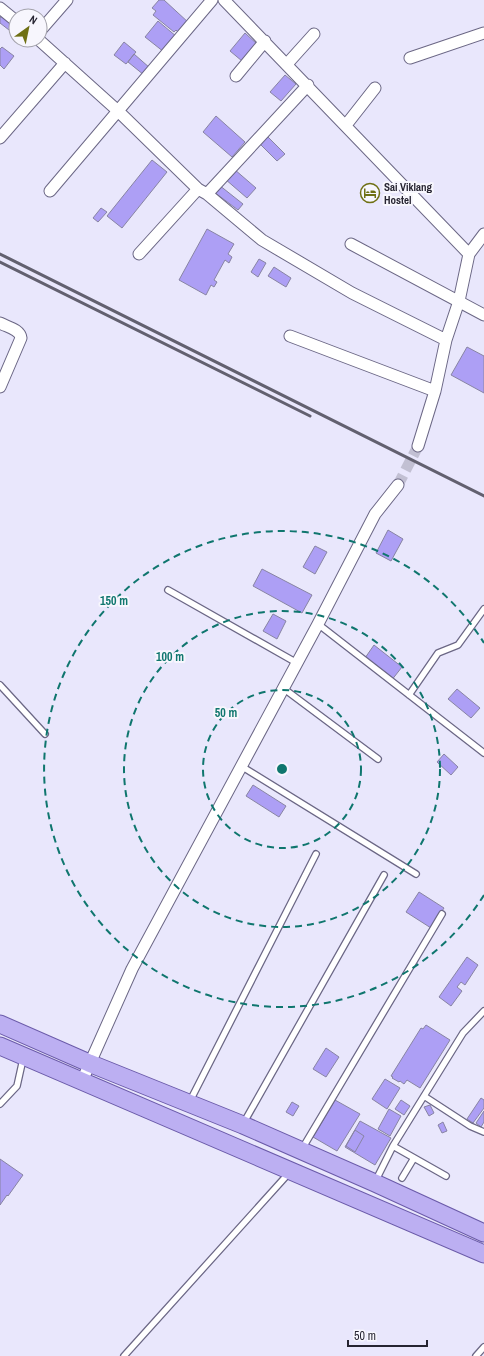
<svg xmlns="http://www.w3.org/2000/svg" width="484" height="1356" font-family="'Archivo Narrow',sans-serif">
<rect width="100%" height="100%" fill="#e9e7fc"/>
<!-- building -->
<path fill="#ad9ff5" stroke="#8884a3" d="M 159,0 L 164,0 L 189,23 L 180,34 L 176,30 L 174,32 L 153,15 L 156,11 L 152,8 Z
M 4,13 L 15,22 L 9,30 L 0,23 L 0,18 Z
M 158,21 L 177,37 L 164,52 L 145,37 Z
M 245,33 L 257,44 L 242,61 L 230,51 Z
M 124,42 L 136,52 L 126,64 L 114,55 Z
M 2,47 L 14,56 L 4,69 L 0,65 L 0,49 Z
M 134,54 L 150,68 L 144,75 L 128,62 Z
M 285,75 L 296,84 L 281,101 L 270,92 Z
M 216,116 L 245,142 L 232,157 L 203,132 Z
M 268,137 L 285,154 L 277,161 L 260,144 Z
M 152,160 L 167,172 L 122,228 L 107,216 Z
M 234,169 L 256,188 L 247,198 L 225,179 Z
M 219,185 L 243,204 L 238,210 L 214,192 Z
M 101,208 L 107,212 L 98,222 L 93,218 Z
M 207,229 L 234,244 L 228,254 L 232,257 L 229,263 L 225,260 L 214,280 L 217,282 L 214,287 L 211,285 L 206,295 L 179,280 Z
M 259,259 L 266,263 L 258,277 L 251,272 Z
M 274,267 L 291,278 L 286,287 L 268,276 Z
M 467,347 L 484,356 L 484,393 L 451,375 Z
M 388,530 L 403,539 L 391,561 L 376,553 Z
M 315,546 L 327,552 L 315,574 L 303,567 Z
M 262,569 L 312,595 L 302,613 L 253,586 Z
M 273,614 L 286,621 L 277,639 L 263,631 Z
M 374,645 L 402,667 L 391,681 L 365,658 Z
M 457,689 L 480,708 L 471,718 L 448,699 Z
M 444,754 L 458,767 L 451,775 L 437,762 Z
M 253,785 L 286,806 L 279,817 L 246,796 Z
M 419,892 L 444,908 L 431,928 L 406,912 Z
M 467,957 L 478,965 L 465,985 L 461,982 L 457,987 L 462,991 L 451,1006 L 439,997 Z
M 426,1025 L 450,1040 L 420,1088 L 407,1080 L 404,1084 L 400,1081 L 399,1082 L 392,1078 L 393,1077 L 391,1076 L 421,1028 L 423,1029 Z
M 326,1048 L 339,1057 L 326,1077 L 313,1069 Z
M 385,1079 L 400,1088 L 387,1109 L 372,1099 Z
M 481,1098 L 484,1100 L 484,1108 L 473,1123 L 467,1119 Z
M 335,1100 L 360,1114 L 337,1151 L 313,1137 Z
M 401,1100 L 410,1106 L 404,1115 L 395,1109 Z
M 292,1102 L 299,1106 L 293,1116 L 286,1112 Z
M 430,1105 L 434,1113 L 429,1116 L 424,1107 Z
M 389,1109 L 401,1116 L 390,1136 L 378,1129 Z
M 484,1111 L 484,1122 L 481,1127 L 476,1123 Z
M 360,1121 L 391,1138 L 375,1165 L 345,1147 Z
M 443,1122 L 447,1131 L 442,1133 L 438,1125 Z
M 355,1130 L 364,1136 L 355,1152 L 346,1146 Z
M 0,1159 L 23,1175 L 8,1196 L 7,1195 L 0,1205 Z"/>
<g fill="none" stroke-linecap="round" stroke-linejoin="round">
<!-- minor-tunnel -->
<path stroke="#c2c0d3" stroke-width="11" stroke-dasharray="11 5.5" stroke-linecap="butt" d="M 398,485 L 418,446"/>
<!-- service casing -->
<g stroke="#6b6785" stroke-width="8">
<path id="service" d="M 168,590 L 297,663
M 318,624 L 484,753
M 0,685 L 45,734
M 283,688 L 378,759
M 409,695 L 438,653 L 458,645 L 484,609
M 241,766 L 416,874
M 424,1096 L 470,1126 L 484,1132
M 190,1101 L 316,854
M 0,1104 L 17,1086 L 23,1059
M 243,1124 L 384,875
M 393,1146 L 446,1176
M 302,1149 L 442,914
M 402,1178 L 414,1158
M 375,1182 L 393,1146 L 463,1033 L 484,1011
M 124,1356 L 289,1173
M 476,1356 L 484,1347"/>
</g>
<!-- minor casing -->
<g stroke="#6b6785" stroke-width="13">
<path id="minor" d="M 224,0 L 469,254
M 0,8 L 16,21
M 40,31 L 67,0
M 39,40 L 118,111 L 198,189 L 207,194 L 262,240 L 352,293 L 446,340
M 410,58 L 484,33
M 287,64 L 314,34
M 236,76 L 265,41
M 346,125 L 375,88
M 0,138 L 65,63
M 50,191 L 212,0
M 207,194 L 308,85
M 351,244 L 484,315
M 139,254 L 198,189
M 0,323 C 7,327 20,329 21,338 L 0,387
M 290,336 L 435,391
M 418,446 L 435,391 L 446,340 L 459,301 L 469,254 L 484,234
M 82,1081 L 132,969 L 318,624 L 375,514 L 398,485"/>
</g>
<!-- primary casing -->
<g stroke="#6b5ba9" stroke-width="19">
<path id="primary" d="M 0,1024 L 89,1063 L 243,1125 L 375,1183 L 484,1233
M 0,1046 L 484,1254"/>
</g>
<!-- service -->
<use href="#service" stroke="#fff" stroke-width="5.5"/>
<!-- minor -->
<use href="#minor" stroke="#fff" stroke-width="11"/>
<!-- primary -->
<use href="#primary" stroke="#bcaff2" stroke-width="17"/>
<!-- rail -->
<path stroke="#62606f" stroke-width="3" d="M 0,254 L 484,496
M 0,262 L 310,416"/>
</g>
<!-- distance rings -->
<g fill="none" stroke="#0f766e" stroke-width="2" stroke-dasharray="7 5">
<circle cx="282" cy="769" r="79"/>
<circle cx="282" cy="769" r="158"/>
<path d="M484 895A238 238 0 1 1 484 643"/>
</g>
<!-- icons -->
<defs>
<g id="hotel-ring" transform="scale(1)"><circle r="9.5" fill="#f7f6fd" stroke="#6f7014" stroke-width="1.5"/><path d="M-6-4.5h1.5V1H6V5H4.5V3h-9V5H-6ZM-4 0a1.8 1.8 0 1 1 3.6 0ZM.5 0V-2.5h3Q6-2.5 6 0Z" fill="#6f7014"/></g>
</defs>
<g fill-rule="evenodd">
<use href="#hotel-ring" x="370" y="193"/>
</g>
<g text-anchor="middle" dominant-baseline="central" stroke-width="4" stroke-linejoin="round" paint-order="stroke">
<!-- poi labels -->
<g font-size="11" font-weight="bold" fill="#262431" stroke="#f7f6fd" text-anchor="start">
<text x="384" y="187">Sai Viklang<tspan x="384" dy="13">Hostel</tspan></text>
</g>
</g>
<circle cx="282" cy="769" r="6" fill="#0f766e" stroke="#f7f6fd" stroke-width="2"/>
<g font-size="12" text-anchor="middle" font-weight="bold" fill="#0f766e" stroke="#f7f6fd" stroke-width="4" stroke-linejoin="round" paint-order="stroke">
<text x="114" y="605">150 m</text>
<text x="170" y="661">100 m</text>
<text x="226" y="717">50 m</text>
</g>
<!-- north arrow -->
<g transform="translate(28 28) rotate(33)"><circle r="19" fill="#f7f6fd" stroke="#a3a2ab"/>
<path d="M0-3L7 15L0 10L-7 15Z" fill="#6f7014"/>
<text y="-6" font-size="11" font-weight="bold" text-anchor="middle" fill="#262431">N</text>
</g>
<!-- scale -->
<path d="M348 1340v6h79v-6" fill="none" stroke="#262431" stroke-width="2"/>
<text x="354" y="1340" font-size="12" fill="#262431" stroke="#f7f6fd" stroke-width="3" paint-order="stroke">50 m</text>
</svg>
